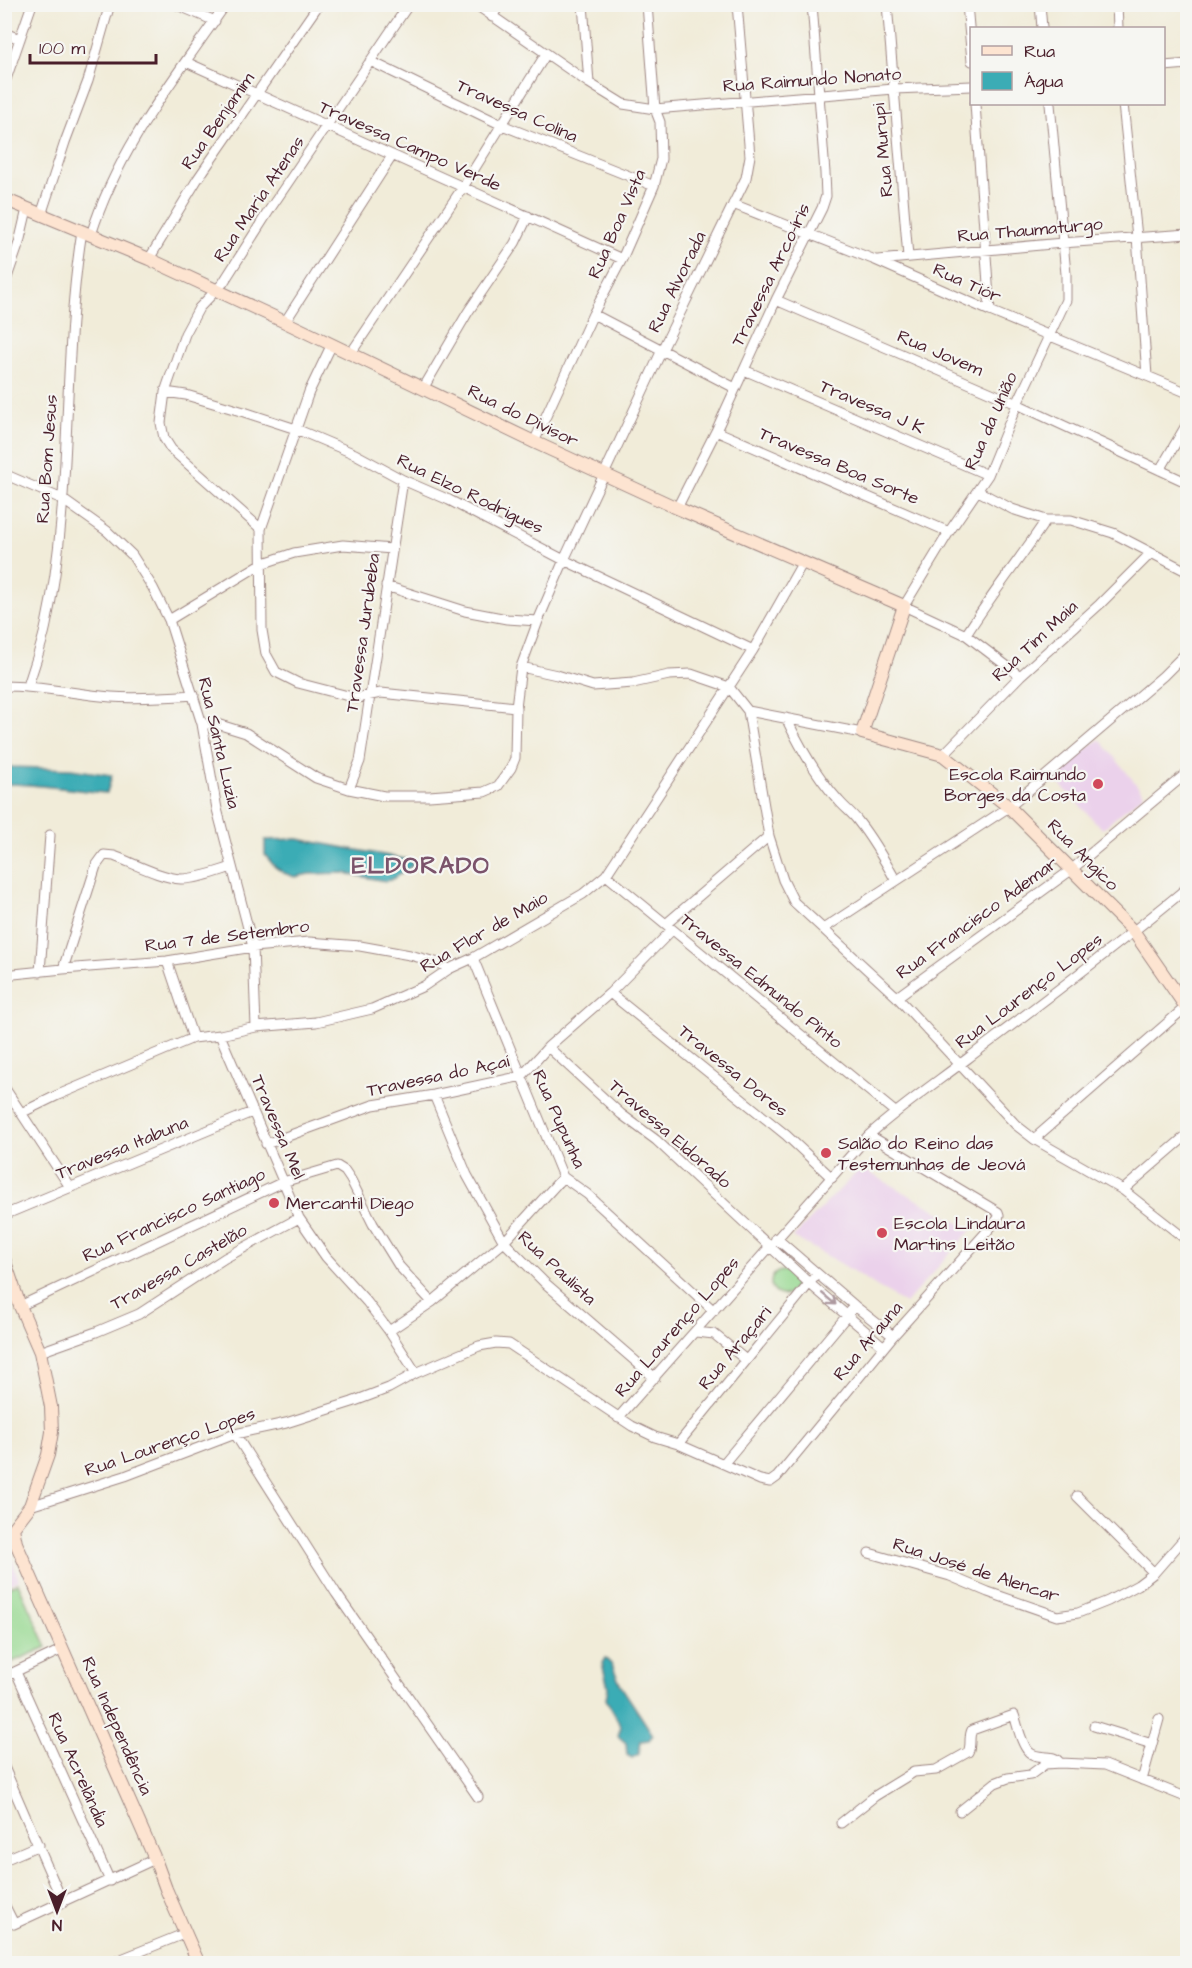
<svg xmlns="http://www.w3.org/2000/svg" width="1192" height="1968" font-family="'Architects Daughter',sans-serif">
<rect width="100%" height="100%" fill="#f6f6f2"/>
<filter id="ink" filterUnits="userSpaceOnUse"><feTurbulence type="fractalNoise" baseFrequency=".0167" numOctaves="2"/><feDisplacementMap in="SourceGraphic" scale="12" xChannelSelector="R" yChannelSelector="G"/><feConvolveMatrix kernelMatrix="1 2 1 2 8 2 1 2 1" color-interpolation-filters="sRGB"/></filter>
<filter id="wash" filterUnits="userSpaceOnUse"><feTurbulence type="fractalNoise" baseFrequency=".008" numOctaves="4" result="noise"/><feDisplacementMap in="SourceGraphic" scale="24" xChannelSelector="R" yChannelSelector="G"/><feGaussianBlur stdDeviation="1.35" result="paint"/><feColorMatrix in="noise" values="0 0 0 0 0 0 0 0 0 0 0 0 0 0 0 0 0 1.4 0 .05"/><feComposite in="paint" operator="in"/></filter>
<g filter="url(#wash)">
<rect width="100%" height="100%" fill="#f1ecd9"/>
<!-- built -->
<path fill="#ebd1eb" d="M 1100,739 L 1144,794 L 1102,829 L 1051,775 Z
M 861,1168 L 971,1230 L 905,1304 L 840,1263 L 793,1237 Z
M 4,1535 L 19,1580 L 5,1586 L 4,1586 Z"/>
<!-- green -->
<path fill="#95d88f" stroke="#707c5d" stroke-width="1.5" d="M771 1283a12 12 0 1 1 24 0a12 12 0 1 1-24 0Z
M 18,1583 L 47,1647 L 5,1665 L 5,1588 Z"/>
<!-- water -->
<path fill="#3bacb5" stroke="#426670" stroke-width="1.5" d="M 5,765 L 12,767 L 71,769 L 112,775 L 107,793 C 72,790 39,784 5,784 Z
M 298,839 L 410,860 L 413,865 L 391,880 L 385,881 L 344,873 L 309,874 L 295,877 L 284,873 L 275,867 L 265,855 L 265,840 Z
M 605,1658 L 612,1665 L 621,1686 L 653,1735 L 649,1740 L 641,1741 L 639,1754 L 632,1758 L 627,1755 L 626,1743 L 618,1736 L 621,1726 L 606,1699 L 608,1687 L 602,1663 Z"/>
</g>
<g filter="url(#ink)">
<g fill="none" stroke-linecap="round" stroke-linejoin="round">
<!-- street casing -->
<g stroke="#9e8682" stroke-width="11">
<path id="street" d="M 175,4 L 215,21
M 475,4 L 589,83 L 623,104 L 655,109 L 894,89 L 972,86
M 583,4 L 589,83
M 887,4 L 908,257
M 967,4 L 972,61
M 1040,4 L 1042,28
M 1117,4 L 1118,28
M 492,17 L 500,4
M 4,33 L 20,39
M 370,61 L 502,125 L 654,186
M 186,62 L 622,259
M 1164,66 L 1188,64
M 4,85 L 32,4
M 975,104 L 990,311
M 1123,104 L 1137,237 L 1147,376
M 733,204 L 875,260 L 990,311 L 1188,393
M 41,215 L 65,142 L 88,81 L 110,4
M 91,235 C 118,148 175,78 226,4
M 149,259 L 197,180 L 319,4
M 878,260 L 1062,243 L 1188,234
M 4,286 L 19,243 L 27,209
M 776,300 L 1017,404 L 1188,483
M 593,314 L 735,388
M 285,322 L 392,156
M 332,344 L 309,392 L 261,529 L 262,630 L 266,654 L 276,672 L 298,683 L 356,698 L 381,693 L 516,707
M 351,353 L 463,187 L 546,54
M 744,370 L 988,475
M 424,387 L 468,312 L 515,243 L 528,216
M 165,392 L 186,395 L 244,412 L 296,429 L 355,454 L 403,480 L 449,500 L 564,560 L 753,650
M 716,431 L 949,532
M 534,442 L 593,314 L 622,259 L 654,186 L 661,159 L 660,122 L 655,109 L 647,4
M 1160,470 L 1188,422
M 4,474 L 62,499 L 107,531 L 132,555 L 153,588 L 169,620 L 202,724 L 217,809 L 253,947 L 256,1027
M 978,491 L 1012,509 L 1046,520 L 1071,520 L 1113,533 L 1188,572
M 677,508 L 716,431 L 776,300 L 822,208 L 826,196 L 825,173 L 812,4
M 261,529 L 171,449 L 164,438 L 161,423 L 165,392 L 185,334 L 199,308 L 223,283 L 270,209 L 409,4
M 386,586 L 465,611 L 507,619 L 538,621
M 169,620 L 261,564 L 294,553 L 343,545 L 392,549
M 966,635 C 991,595 1020,559 1046,520
M 521,667 L 557,675 L 593,686 L 633,683 L 669,675 L 691,674 L 729,687 L 748,711 L 862,733
M 1020,676 L 966,635 L 904,606 L 949,532 L 988,475 L 1017,404 L 1066,300 L 1066,274 L 1050,104
M 4,686 C 40,686 75,694 111,697 C 138,699 166,697 194,695
M 28,686 C 34,666 42,645 46,625 C 74,496 61,361 82,231
M 748,711 L 769,836 L 783,880 L 794,902 L 897,997 L 1016,1125 L 1034,1139 L 1123,1190 L 1188,1241
M 786,718 C 800,747 817,777 839,801 C 845,808 853,814 858,821 C 873,840 885,861 896,881
M 202,724 L 217,724 L 246,733 L 316,778 L 349,789 L 384,796 L 429,796 L 484,792 L 498,786 L 511,768 L 515,758 L 516,707 L 521,667 L 538,621 L 564,560 L 662,350 L 746,178 L 750,156 L 737,4
M 943,755 L 1020,676 L 1100,604 L 1151,553
M 349,789 L 360,761 L 403,480
M 606,875 L 895,1112
M 666,924 L 769,836
M 823,929 L 1009,807 L 1163,676 L 1185,654 L 1188,645
M 473,958 L 563,1177 L 587,1194 L 714,1311
M 167,961 L 193,1038
M 63,969 L 96,866 L 104,855 L 114,856 C 133,863 161,878 181,879 C 198,879 216,872 232,867
M 40,972 L 50,835
M 4,975 L 63,969 L 167,961 L 253,947 L 309,942 L 360,946 L 410,955 L 439,963 L 449,969
M 610,993 L 786,1135 L 832,1178
M 897,997 L 1071,870 L 1188,772
M 220,1035 L 299,1218 L 326,1257 L 367,1302 L 389,1331 L 416,1373
M 548,1047 L 621,1114 L 656,1140 L 810,1284 L 884,1347
M 4,1087 L 70,1187
M 434,1095 L 467,1175 L 504,1242 L 545,1283 L 655,1378
M 21,1113 L 58,1095 L 193,1038 L 220,1035 L 256,1027 L 316,1022 L 372,1009 L 424,986 L 449,969 L 473,958 L 583,894 L 606,875 L 753,650 L 803,562
M 1034,1139 L 1188,1005
M 266,1144 L 373,1105 L 434,1095 L 522,1076 L 548,1047 L 610,993 L 672,930
M 1123,1190 L 1188,1134
M 4,1215 L 252,1112
M 776,1238 L 855,1306 L 893,1336
M 20,1306 L 283,1182 L 337,1166 L 345,1171 L 351,1180 L 373,1224 L 399,1266 L 432,1302
M 389,1331 L 432,1302 L 504,1242 L 563,1177
M 696,1332 L 714,1334 L 746,1360
M 40,1352 L 96,1332 L 139,1314 L 225,1258 L 299,1218
M 618,1418 L 869,1135 C 900,1107 934,1084 967,1059 C 1041,1003 1116,947 1188,887
M 235,1434 L 336,1593 L 478,1797
M 678,1444 L 817,1274
M 724,1463 L 855,1306
M 1077,1496 L 1154,1573
M 30,1506 L 125,1476 L 235,1434 L 286,1423 L 352,1402 L 389,1388 L 416,1373 L 479,1346 L 496,1343 L 509,1344 L 632,1426 L 655,1437 L 678,1444 L 760,1480 L 770,1482 L 777,1477 L 893,1336 L 998,1219 L 999,1215 L 998,1212 L 869,1135
M 869,1553 L 950,1576 L 988,1592 L 1057,1616 L 1078,1613 L 1108,1601 L 1138,1585 L 1154,1573 L 1188,1534
M 16,1672 L 110,1881
M 4,1677 L 63,1649
M 1094,1726 L 1152,1744
M 4,1767 L 63,1903
M 1142,1780 L 1159,1719
M 960,1811 L 995,1783 L 1008,1778 L 1030,1775 L 1045,1764 L 1060,1763 L 1105,1765 L 1188,1798
M 841,1823 L 875,1796 L 914,1772 L 936,1770 L 968,1752 C 972,1745 968,1737 972,1730 L 1014,1715 C 1018,1726 1021,1744 1029,1752 C 1038,1761 1053,1752 1060,1763
M 4,1860 L 39,1845
M 4,1904 L 14,1924 L 155,1859
M 109,1964 L 186,1933"/>
</g>
<!-- secondary casing -->
<g stroke="#9e8682" stroke-width="14">
<path id="secondary" d="M 4,199 L 149,259 L 285,322 L 534,442 L 677,508 L 904,606 L 862,733 L 943,755 L 1009,807 L 1134,932 L 1188,1010
M 4,1259 L 20,1306 L 40,1352 L 51,1407 L 52,1432 L 48,1455 L 30,1506 L 13,1528 L 16,1543 L 155,1859 L 166,1889 L 199,1964"/>
</g>
<!-- street -->
<use href="#street" stroke="#fff" stroke-width="9"/>
<!-- secondary -->
<use href="#secondary" stroke="#fde4d1" stroke-width="12"/>
</g>
<!-- one-way arrows -->
<defs><path id="oneway-shaft" d="M-6 0H5M1.5-3L5.5 0L1.5 3" fill="none" stroke-width="1.6" stroke-linecap="round" stroke-linejoin="round" transform="scale(1.5)"/></defs>
<use stroke="#ae9aa0" href="#oneway-shaft" transform="translate(829 1299) rotate(40)"/>
</g>
<!-- markers -->
<g fill="#d1495b" stroke="#f6f6f2" stroke-width="2">
<circle cx="1098" cy="784" r="6"/>
<circle cx="826" cy="1153" r="6"/>
<circle cx="274" cy="1203" r="6"/>
<circle cx="882" cy="1233" r="6"/>
</g>
<g text-anchor="middle" dominant-baseline="central" stroke-width="4.5" stroke-linejoin="round" paint-order="stroke">
<!-- street labels -->
<g font-size="18" fill="#4a1f2b" stroke="#f6f6f2">
<text transform="translate(812 80) rotate(-4)">Rua Raimundo Nonato</text>
<text transform="translate(517 111) rotate(24)">Travessa Colina</text>
<text transform="translate(218 121) rotate(-55)">Rua Benjamim</text>
<text transform="translate(410 146) rotate(24)">Travessa Campo Verde</text>
<text transform="translate(883 150) rotate(-95)">Rua Murupi</text>
<text transform="translate(259 199) rotate(-56)">Rua Maria Atenas</text>
<text transform="translate(617 224) rotate(-66)">Rua Boa Vista</text>
<text transform="translate(1030 230) rotate(-5)">Rua Thaumaturgo</text>
<text transform="translate(771 275) rotate(-64)">Travessa Arco-íris</text>
<text transform="translate(677 282) rotate(-64)">Rua Alvorada</text>
<text transform="translate(967 283) rotate(24)">Rua Tiór</text>
<text transform="translate(940 353) rotate(23)">Rua Jovem</text>
<text transform="translate(872 407) rotate(23)">Travessa J K</text>
<text transform="translate(523 416) rotate(26)">Rua do Divisor</text>
<text transform="translate(991 421) rotate(-66)">Rua da União</text>
<text transform="translate(47 459) rotate(-86)">Rua Bom Jesus</text>
<text transform="translate(839 466) rotate(23)">Travessa Boa Sorte</text>
<text transform="translate(470 494) rotate(26)">Rua Elzo Rodrigues</text>
<text transform="translate(363 633) rotate(-82)">Travessa Jurubeba</text>
<text transform="translate(1035 641) rotate(-43)">Rua Tim Maia</text>
<text transform="translate(219 743) rotate(77)">Rua Santa Luzia</text>
<text transform="translate(1083 855) rotate(45)">Rua Angico</text>
<text transform="translate(977 918) rotate(-36)">Rua Francisco Ademar</text>
<text transform="translate(484 932) rotate(-30)">Rua Flor de Maio</text>
<text transform="translate(227 936) rotate(-7)">Rua 7 de Setembro</text>
<text transform="translate(761 981) rotate(39)">Travessa Edmundo Pinto</text>
<text transform="translate(1029 991) rotate(-37)">Rua Lourenço Lopes</text>
<text transform="translate(733 1071) rotate(39)">Travessa Dores</text>
<text transform="translate(438 1076) rotate(-12)">Travessa do Açaí</text>
<text transform="translate(559 1119) rotate(66)">Rua Pupunha</text>
<text transform="translate(278 1127) rotate(67)">Travessa Mel</text>
<text transform="translate(670 1134) rotate(41)">Travessa Eldorado</text>
<text transform="translate(122 1148) rotate(-22)">Travessa Itabuna</text>
<text transform="translate(174 1215) rotate(-25)">Rua Francisco Santiago</text>
<text transform="translate(179 1267) rotate(-30)">Travessa Castelão</text>
<text transform="translate(557 1268) rotate(43)">Rua Paulista</text>
<text transform="translate(677 1327) rotate(-49)">Rua Lourenço Lopes</text>
<text transform="translate(868 1341) rotate(-50)">Rua Arauna</text>
<text transform="translate(735 1348) rotate(-50)">Rua Araçari</text>
<text transform="translate(170 1442) rotate(-19)">Rua Lourenço Lopes</text>
<text transform="translate(976 1570) rotate(18)">Rua José de Alencar</text>
<text transform="translate(117 1726) rotate(66)">Rua Independência</text>
<text transform="translate(78 1770) rotate(66)">Rua Acrelândia</text>
</g>
<!-- poi labels -->
<g font-size="18" fill="#4a1f2b" stroke="#f6f6f2" text-anchor="start">
<text x="1086" y="774" text-anchor="end">Escola Raimundo<tspan x="1086" dy="21">Borges da Costa</tspan></text>
<text x="838" y="1143">Salão do Reino das<tspan x="838" dy="21">Testemunhas de Jeová</tspan></text>
<text x="286" y="1203">Mercantil Diego</text>
<text x="894" y="1223">Escola Lindaura<tspan x="894" dy="21">Martins Leitão</tspan></text>
</g>
<!-- district labels -->
<g font-size="24" font-weight="bold" letter-spacing="1.5" fill="#7b536b" stroke="#f6f6f2">
<text x="421" y="866">ELDORADO</text>
</g>
</g>
<!-- margin -->
<rect width="1192" height="1968" fill="none" stroke="#f6f6f2" stroke-width="24"/>
<!-- legend -->
<rect x="970" y="27" width="195" height="78" fill="#f6f6f2" stroke="#b1a0a2" stroke-width="1.5"/>
<rect x="982" y="46" width="30" height="9" fill="#fde4d1" stroke="#b1a0a2" stroke-width="1.5"/>
<text x="1024" y="57" font-size="18" fill="#4a1f2b">Rua</text>
<rect x="982" y="72" width="30" height="18" fill="#3bacb5" stroke="#b1a0a2" stroke-width="1.5"/>
<text x="1024" y="87" font-size="18" fill="#4a1f2b">Água</text>
<!-- north arrow -->
<g transform="translate(57 1911) rotate(180)" stroke="#f6f6f2" stroke-width="4.5" paint-order="stroke">
<path d="M0-4.5L10 22L0 15L-10 22Z" fill="#4a1f2b"/>
<text y="-9" font-size="16" font-weight="bold" text-anchor="middle" fill="#4a1f2b">N</text>
</g>
<!-- scale -->
<path d="M30 54v9h126v-9" fill="none" stroke="#4a1f2b" stroke-width="3"/>
<text x="39" y="54" font-size="18" fill="#4a1f2b" stroke="#f6f6f2" stroke-width="4.5" paint-order="stroke">100 m</text>
</svg>
